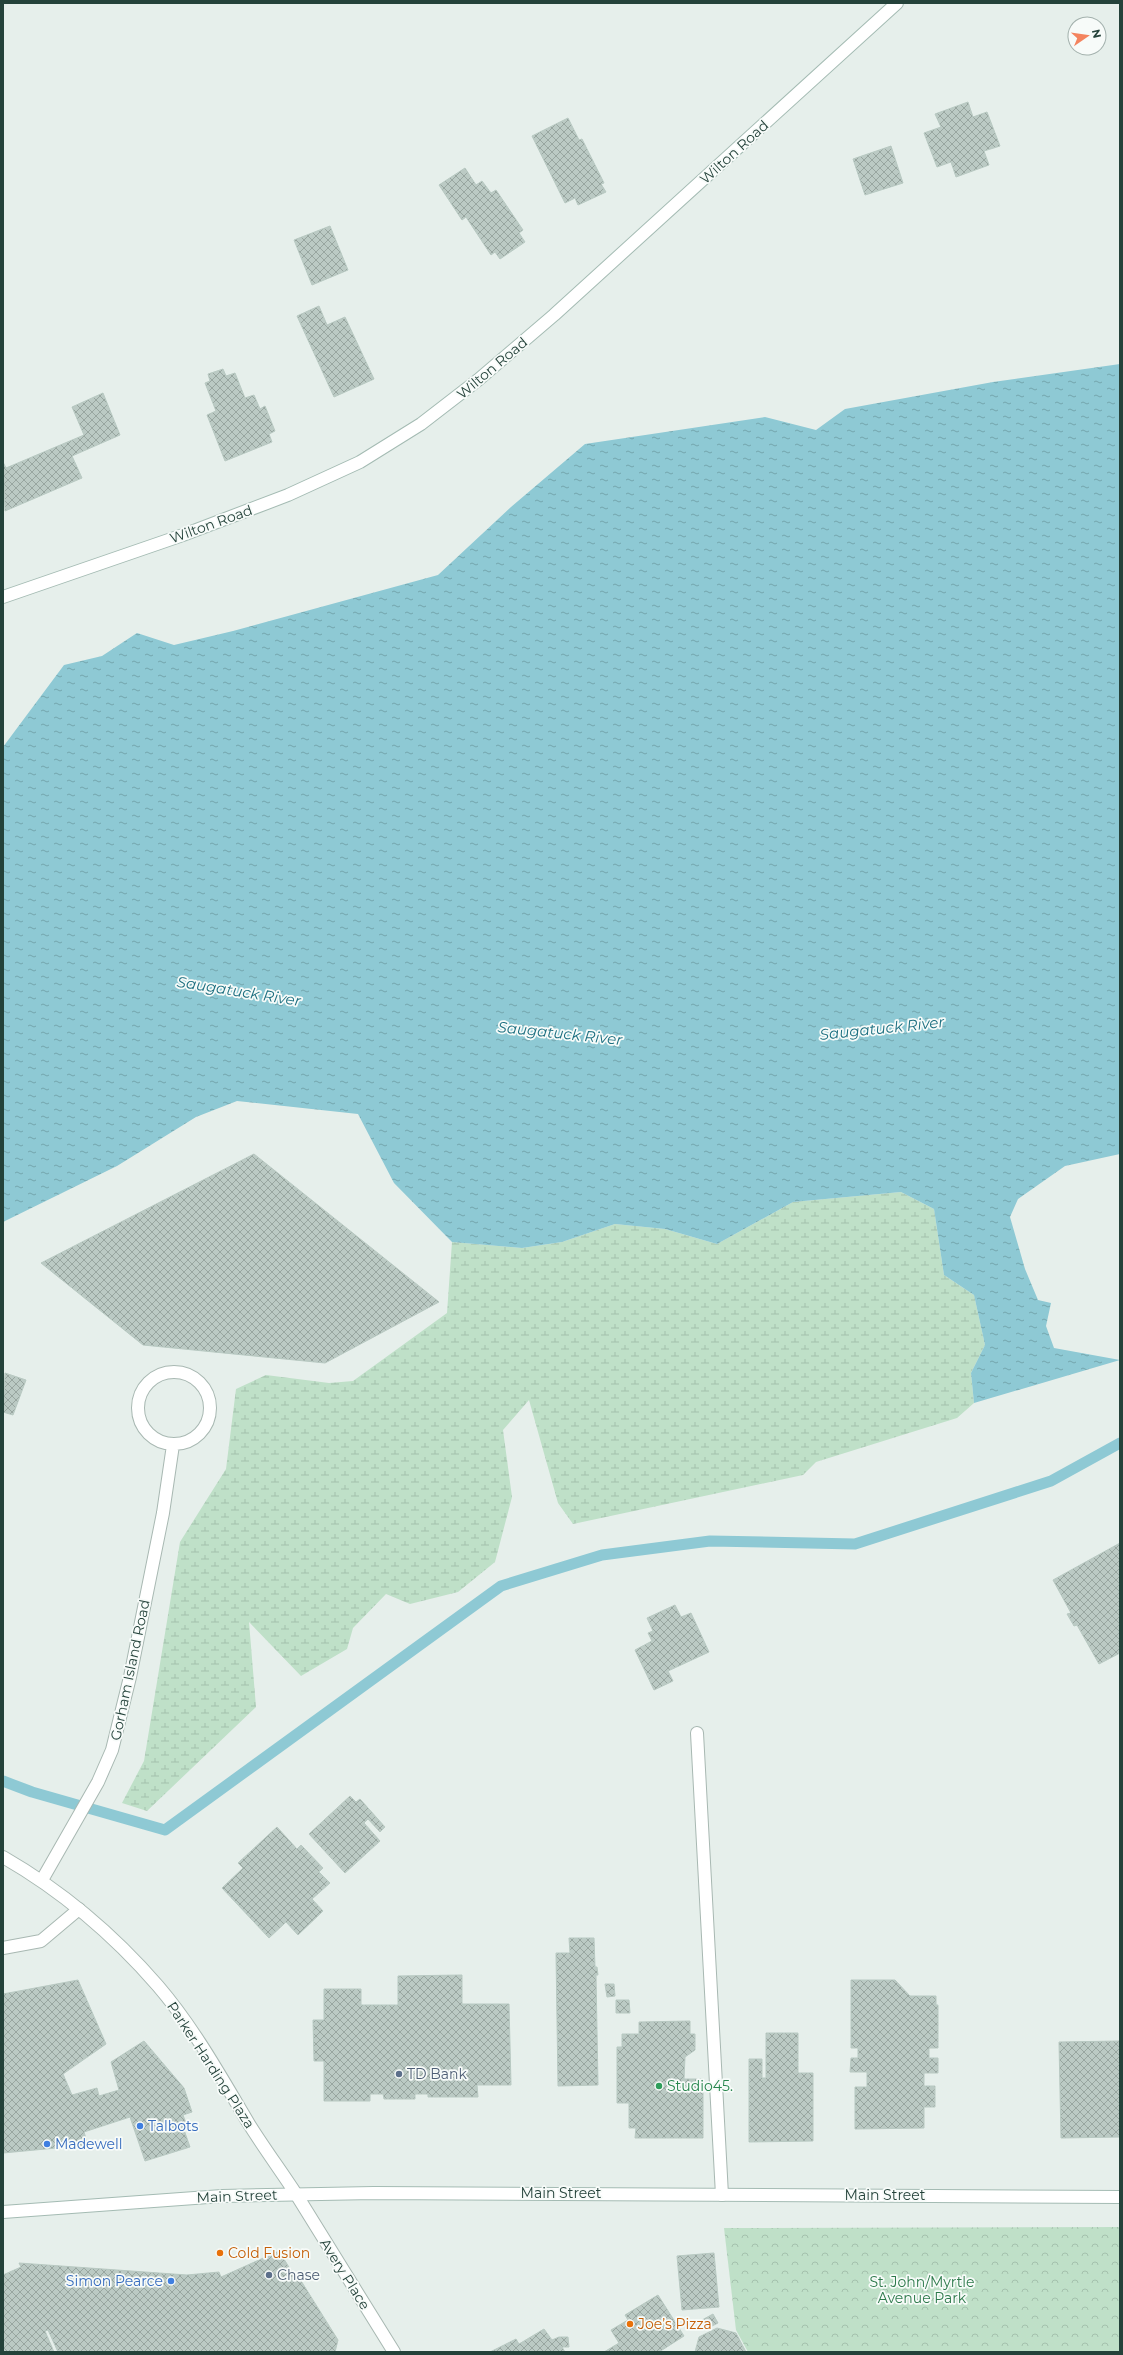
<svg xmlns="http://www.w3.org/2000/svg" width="1123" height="2355" font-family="Montserrat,sans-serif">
<defs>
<pattern id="forest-crowns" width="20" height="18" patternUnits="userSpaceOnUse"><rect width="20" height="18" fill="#bfe0c8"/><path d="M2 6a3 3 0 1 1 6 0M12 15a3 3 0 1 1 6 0" fill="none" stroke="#a4c1ad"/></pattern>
<pattern id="wetland-marsh" width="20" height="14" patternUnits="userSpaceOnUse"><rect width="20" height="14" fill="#bfe0c8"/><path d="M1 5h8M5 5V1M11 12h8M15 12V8" fill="none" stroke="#a4c1ad"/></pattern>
<pattern id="water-ripples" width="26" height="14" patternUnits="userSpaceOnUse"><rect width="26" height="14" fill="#8ec9d4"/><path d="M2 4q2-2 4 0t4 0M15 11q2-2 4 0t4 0" fill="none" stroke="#74a5ad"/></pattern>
<pattern id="building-cross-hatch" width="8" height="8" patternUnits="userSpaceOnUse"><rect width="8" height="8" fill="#bbcac4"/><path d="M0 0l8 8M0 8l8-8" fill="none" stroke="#98a6a0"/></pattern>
</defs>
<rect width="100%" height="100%" fill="#e6efeb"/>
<!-- forest -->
<path fill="url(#forest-crowns)" d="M 1120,2227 L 1120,2352 L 748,2352 L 736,2330 L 724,2228 Z"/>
<!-- wetland -->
<path fill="url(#wetland-marsh)" d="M 901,1192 L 934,1209 L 944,1275 L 974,1295 L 985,1345 L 971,1373 L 974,1403 L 957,1418 L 816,1462 L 803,1475 L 573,1524 L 558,1503 L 529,1400 L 503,1430 L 512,1497 L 495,1562 L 458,1592 L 410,1604 L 386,1594 L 353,1628 L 347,1649 L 301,1676 L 249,1622 L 256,1707 L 147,1811 L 122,1803 L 144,1761 L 180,1542 L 226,1469 L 236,1389 L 266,1375 L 329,1383 L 353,1381 L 447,1313 L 452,1242 L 522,1248 L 562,1242 L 615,1224 L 665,1229 L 717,1244 L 793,1202 Z"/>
<!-- water -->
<path fill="url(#water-ripples)" d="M 1120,364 L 1120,1154 L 1065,1166 L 1018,1199 L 1010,1217 L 1025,1269 L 1038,1300 L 1051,1303 L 1046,1326 L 1054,1348 L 1120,1360 L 974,1403 L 971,1373 L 985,1345 L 974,1295 L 944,1275 L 934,1209 L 901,1192 L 793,1202 L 717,1244 L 665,1229 L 615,1224 L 562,1242 L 522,1248 L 452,1242 L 394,1183 L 358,1114 L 237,1101 L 196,1117 L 117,1166 L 3,1222 L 3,747 L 64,665 L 102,656 L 137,633 L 174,645 L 233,631 L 438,575 L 511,507 L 585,444 L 765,417 L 816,430 L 845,409 L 993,382 Z"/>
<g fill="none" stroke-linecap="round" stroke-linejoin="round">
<!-- stream -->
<path stroke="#8ec9d4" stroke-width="11" d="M 3,1781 L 32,1792 L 165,1830 L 501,1586 L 602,1555 L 710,1541 L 855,1544 L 1051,1481 L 1120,1443"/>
</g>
<!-- building -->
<path fill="url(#building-cross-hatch)" stroke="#b8c9c2" d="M 968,102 L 973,117 L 987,112 L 1000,146 L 984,151 L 989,165 L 956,177 L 951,162 L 937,167 L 924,133 L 941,127 L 935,114 Z
M 568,118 L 579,140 L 582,139 L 604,183 L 601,184 L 606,192 L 578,205 L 575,198 L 565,203 L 532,136 Z
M 891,146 L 903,183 L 865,195 L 853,159 Z
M 465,168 L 476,185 L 482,181 L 491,193 L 496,190 L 523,230 L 519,233 L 525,242 L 500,259 L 495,252 L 491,255 L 466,217 L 462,220 L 439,185 Z
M 330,226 L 348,270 L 312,285 L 294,240 Z
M 319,306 L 327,325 L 345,317 L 374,379 L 334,397 L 297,316 Z
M 223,369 L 226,376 L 235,373 L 245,398 L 254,395 L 260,409 L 265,406 L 275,431 L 269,434 L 272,442 L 225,461 L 207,415 L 216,411 L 205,383 L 210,381 L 208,374 Z
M 103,393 L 120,435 L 72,456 L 82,478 L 5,511 L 3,462 L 6,468 L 84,435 L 72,407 Z
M 254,1154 L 439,1302 L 325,1363 L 143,1345 L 41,1263 Z
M 5,1373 L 26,1380 L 13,1415 L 3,1412 Z
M 1120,1543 L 1120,1653 L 1099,1664 L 1077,1625 L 1074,1626 L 1067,1614 L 1071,1613 L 1053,1580 Z
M 675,1605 L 681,1617 L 691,1613 L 709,1652 L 668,1671 L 673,1681 L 654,1690 L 635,1650 L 652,1641 L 648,1633 L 653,1631 L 647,1618 Z
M 350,1796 L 356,1802 L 360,1799 L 385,1827 L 380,1832 L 368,1819 L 364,1823 L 380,1841 L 345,1873 L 309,1834 Z
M 277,1827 L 297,1849 L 301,1845 L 323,1868 L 319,1872 L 330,1883 L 312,1899 L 323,1911 L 298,1935 L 286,1922 L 269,1938 L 222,1888 L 243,1868 L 238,1863 Z
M 569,1938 L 594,1938 L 595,1967 L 597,1967 L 598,1975 L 596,1975 L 598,2085 L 558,2086 L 556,1953 L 570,1953 Z
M 462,1975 L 462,2004 L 509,2004 L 511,2085 L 477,2085 L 478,2097 L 428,2097 L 428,2094 L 415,2094 L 415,2099 L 384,2099 L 383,2094 L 370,2094 L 370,2101 L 324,2101 L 324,2061 L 314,2061 L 313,2020 L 324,2020 L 324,1989 L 361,1989 L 361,2005 L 398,2005 L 398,1976 Z
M 78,1980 L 106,2044 L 63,2074 L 72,2095 L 97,2088 L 99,2096 L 119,2090 L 111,2062 L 144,2041 L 184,2088 L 192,2112 L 183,2115 L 187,2126 L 183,2127 L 190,2147 L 145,2161 L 130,2117 L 84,2132 L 88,2145 L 3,2153 L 3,1994 Z
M 851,1980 L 895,1980 L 910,1996 L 936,1996 L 936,2005 L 938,2005 L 938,2048 L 929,2048 L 929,2058 L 938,2058 L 938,2073 L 924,2073 L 924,2086 L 935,2086 L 935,2107 L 924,2107 L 924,2128 L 855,2129 L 855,2087 L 867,2087 L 867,2072 L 850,2072 L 851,2058 L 858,2058 L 858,2048 L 851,2048 Z
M 605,1984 L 614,1984 L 615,1996 L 607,1997 Z
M 616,2000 L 629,2000 L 630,2013 L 616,2013 Z
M 690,2021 L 690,2034 L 695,2034 L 695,2050 L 685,2057 L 684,2079 L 703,2079 L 703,2138 L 635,2138 L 636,2128 L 629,2128 L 629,2103 L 617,2103 L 617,2047 L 622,2047 L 622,2034 L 639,2034 L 639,2022 Z
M 766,2033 L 798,2033 L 798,2073 L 813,2073 L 813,2141 L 749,2142 L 749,2059 L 762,2059 L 762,2078 L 766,2078 Z
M 1120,2041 L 1120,2137 L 1061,2138 L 1059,2042 Z
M 279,2251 L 295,2277 L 298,2276 L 338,2340 L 335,2352 L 58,2352 L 48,2330 L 45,2331 L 54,2352 L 3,2352 L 3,2275 L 21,2267 L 19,2263 L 187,2275 L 219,2272 L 221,2277 Z
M 714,2253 L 719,2307 L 682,2310 L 677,2256 Z
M 658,2295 L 684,2336 L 659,2352 L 604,2352 L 619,2343 L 611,2330 L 628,2320 L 625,2315 Z
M 713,2314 L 718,2323 L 706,2329 L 702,2320 Z
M 717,2328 L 736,2333 L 746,2352 L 695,2352 L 699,2337 Z
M 544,2329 L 552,2340 L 559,2337 L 568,2337 L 569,2347 L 562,2347 L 565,2352 L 490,2352 L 516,2339 L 519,2344 Z"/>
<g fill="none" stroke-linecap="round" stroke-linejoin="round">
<!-- service casing -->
<g stroke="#a8b8b2" stroke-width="14">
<path id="service" d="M 697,1733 L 722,2195
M 3,1948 L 41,1941 L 79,1909"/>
</g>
<!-- minor casing -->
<g stroke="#a8b8b2" stroke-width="14">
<path id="minor" d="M138 1408a36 36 0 1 1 72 0a36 36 0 1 1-72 0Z
M 3,1857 C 62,1891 113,1934 158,1986 C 194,2028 221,2077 249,2124 C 264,2148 281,2171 296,2194
M 42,1880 L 98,1782 L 112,1750 L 130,1677 L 163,1513 L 173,1445"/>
</g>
<!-- tertiary casing -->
<g stroke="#a8b8b2" stroke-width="14">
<path id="tertiary" d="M 296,2194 L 394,2352"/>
</g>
<!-- secondary casing -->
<g stroke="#a4bbb3" stroke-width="14">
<path id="secondary" d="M 3,597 L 183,535 L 288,495 L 360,462 L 421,424 L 478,380 L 554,315 L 897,3
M 3,2212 L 222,2196 L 374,2193 L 1120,2197"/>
</g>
<!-- service -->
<use href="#service" stroke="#fff" stroke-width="12"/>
<!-- minor -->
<use href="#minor" stroke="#fff" stroke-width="12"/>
<!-- tertiary -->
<use href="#tertiary" stroke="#fff" stroke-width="12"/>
<!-- secondary -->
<use href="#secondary" stroke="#fff" stroke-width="12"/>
</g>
<!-- markers -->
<g fill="#5c6f8a" stroke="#f7fbf9" stroke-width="1.5">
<circle cx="399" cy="2074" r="4"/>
<circle cx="269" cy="2275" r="4"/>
</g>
<circle fill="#2e9e5b" stroke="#f7fbf9" stroke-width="1.5" cx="659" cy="2086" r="4"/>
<g fill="#3f7fe0" stroke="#f7fbf9" stroke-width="1.5">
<circle cx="140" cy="2126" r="4"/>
<circle cx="47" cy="2144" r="4"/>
<circle cx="171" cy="2281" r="4"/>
</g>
<g fill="#e8710a" stroke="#f7fbf9" stroke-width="1.5">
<circle cx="220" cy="2253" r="4"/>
<circle cx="630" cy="2324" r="4"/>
</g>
<g text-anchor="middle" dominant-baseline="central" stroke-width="3.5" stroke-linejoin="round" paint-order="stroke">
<!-- street labels -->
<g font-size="14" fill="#24423a" stroke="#f7fbf9">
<text transform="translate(734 152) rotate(-42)">Wilton Road</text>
<text transform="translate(492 368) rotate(-40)">Wilton Road</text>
<text transform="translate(211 524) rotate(-20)">Wilton Road</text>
<text transform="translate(130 1670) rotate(-78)">Gorham Island Road</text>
<text transform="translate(211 2065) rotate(57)">Parker Harding Plaza</text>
<text x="561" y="2193">Main Street</text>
<text x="885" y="2195">Main Street</text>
<text transform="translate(237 2196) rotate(-2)">Main Street</text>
<text transform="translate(345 2274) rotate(58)">Avery Place</text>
</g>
<!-- service labels -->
<g font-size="14" fill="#4e5e75" stroke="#f7fbf9" text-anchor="start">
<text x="407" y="2074">TD Bank</text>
<text x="277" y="2275">Chase</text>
</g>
<!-- leisure labels -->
<g font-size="14" fill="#27864d" stroke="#f7fbf9" text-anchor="start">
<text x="667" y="2086">Studio45.</text>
</g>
<!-- shop labels -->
<g font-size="14" fill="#366cbe" stroke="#f7fbf9" text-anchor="start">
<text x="148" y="2126">Talbots</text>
<text x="55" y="2144">Madewell</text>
<text x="163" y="2281" text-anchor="end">Simon Pearce</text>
</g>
<!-- food labels -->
<g font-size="14" fill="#c56008" stroke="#f7fbf9" text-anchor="start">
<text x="228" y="2253">Cold Fusion</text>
<text x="638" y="2324">Joe’s Pizza</text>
</g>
<!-- park labels -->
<g font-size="14" fill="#2d7a4b" stroke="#f7fbf9">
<text x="922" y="2282">St. John/Myrtle<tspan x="922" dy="16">Avenue Park</tspan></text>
</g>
<!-- water labels -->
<g font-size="15" font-style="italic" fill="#1c6f80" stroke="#f7fbf9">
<text transform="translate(239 991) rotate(9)">Saugatuck River</text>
<text transform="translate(882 1028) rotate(-6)">Saugatuck River</text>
<text transform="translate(560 1033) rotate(6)">Saugatuck River</text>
</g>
</g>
<!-- border -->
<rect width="1123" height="2355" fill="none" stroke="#24423a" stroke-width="8"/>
<!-- north arrow -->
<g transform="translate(1087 36) rotate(77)"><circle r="19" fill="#f7fbf9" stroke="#a3b1ad"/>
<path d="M0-3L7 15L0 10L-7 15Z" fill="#f4845f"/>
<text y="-6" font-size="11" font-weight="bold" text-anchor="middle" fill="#24423a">N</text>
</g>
</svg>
